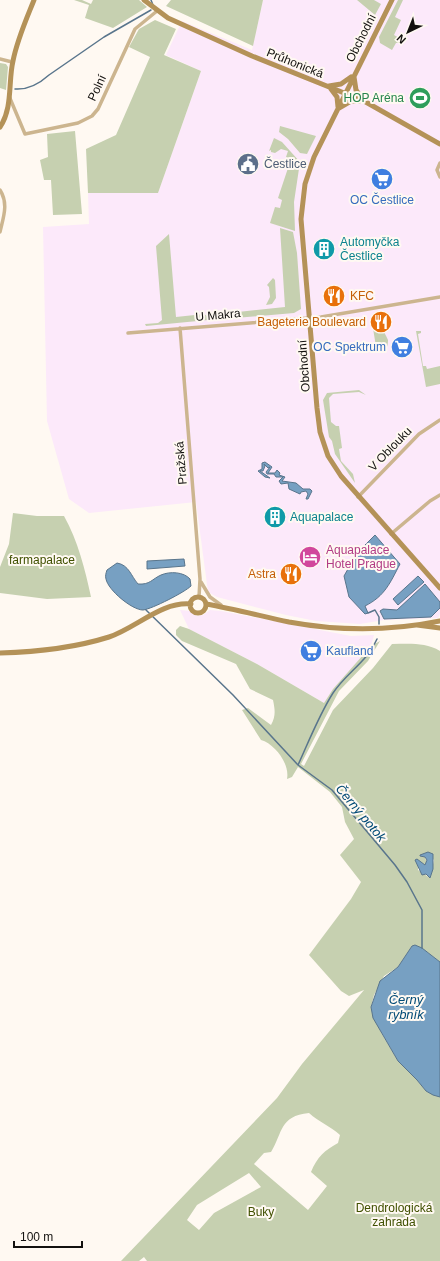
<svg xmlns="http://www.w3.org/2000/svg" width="440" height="1261" font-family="Helvetica,sans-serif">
<rect width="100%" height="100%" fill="#fff9f2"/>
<!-- commercial -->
<path fill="#fce9fa" d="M 263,0 L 440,0 L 440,614 L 438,618 L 384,620 L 360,624 L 316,621 L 286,615 L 217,597 L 208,592 L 196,502 L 89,513 L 69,499 L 47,421 L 43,227 L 89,224 L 88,193 L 158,193 L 201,71 L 166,55 L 182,21 L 252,50 Z
M 180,610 L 190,611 L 197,616 L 203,615 L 210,610 L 221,611 L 351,636 L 374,635 L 371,646 L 363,657 L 333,689 L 324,703 L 257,664 L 189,629 Z"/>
<!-- green -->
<path fill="#c6d0b0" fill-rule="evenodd" d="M 74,0 L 82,0 L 91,4 L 93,0 L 139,0 L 147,7 L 113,28 L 85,18 L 89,5 Z
M 171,0 L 263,0 L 253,46 L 166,6 Z
M 357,0 L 374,0 L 381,4 L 375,15 Z
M 398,0 L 403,0 L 395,17 L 401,20 L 394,35 L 401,39 L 401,43 L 396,43 L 392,50 L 380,43 L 379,37 Z
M 155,20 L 176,29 L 164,55 L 201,71 L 158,193 L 88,193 L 86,149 L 116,135 L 150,57 L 129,47 L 139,29 Z
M 0,63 L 6,64 L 8,67 L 6,90 L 0,88 Z
M 280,126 L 316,136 L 307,154 L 300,153 L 288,139 L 279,132 Z
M 75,131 L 82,214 L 53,215 L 51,180 L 44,180 L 40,160 L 48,157 L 47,134 Z
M 274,138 L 282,142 L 300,162 L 294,202 L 295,231 L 270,223 L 275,207 L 280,208 L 282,200 L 278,198 L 291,159 L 286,157 L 288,151 L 281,149 L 275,153 L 271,152 L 271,150 L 269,151 Z
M 280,228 L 293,232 L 297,253 L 301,309 L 294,313 L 235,318 L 234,315 L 238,312 L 285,307 Z
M 169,234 L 176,317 L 204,314 L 207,316 L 208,320 L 146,326 L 145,324 L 158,323 L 162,320 L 156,246 Z
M 273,278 L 275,280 L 276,298 L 272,304 L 266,305 L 270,297 L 269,287 L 267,285 Z
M 372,322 C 380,324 385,333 388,340 C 388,347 386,353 377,353 Z
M 416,331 L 421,331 L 421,333 L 418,334 L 423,366 L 426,366 L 427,369 L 440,366 L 440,384 L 426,387 Z
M 359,390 L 366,395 L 359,392 L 333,394 L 329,398 L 331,422 L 336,426 L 339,426 L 342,448 L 339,449 L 341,461 L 353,474 L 355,483 L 335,454 L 332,441 L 329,437 L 323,400 L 327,393 Z
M 13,513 L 37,516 L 64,516 C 78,541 85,569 91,597 L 47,599 L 0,593 L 0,567 L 9,544 Z
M 180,626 L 189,629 L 257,664 L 324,703 L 333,689 L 371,646 L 380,641 L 368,661 L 339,691 L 301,764 L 304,766 L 333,710 L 373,668 L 392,644 C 409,644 425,642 440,651 L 440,962 L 426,951 L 412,946 L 398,967 L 384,976 L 374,995 L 371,1007 L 382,1034 L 398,1061 L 417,1080 L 426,1091 L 440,1097 L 440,1261 L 147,1261 L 144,1257 L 139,1261 L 121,1261 L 277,1098 L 302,1064 L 364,990 L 349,996 L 341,991 L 309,955 L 351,899 L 361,882 L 340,855 L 354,839 L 345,822 L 342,807 L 330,792 L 298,767 L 292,777 L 287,779 C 290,764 275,744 261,740 L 242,710 L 248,708 L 271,725 C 276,716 275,710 273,700 L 250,689 L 236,664 L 182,641 L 176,635 L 176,630 ZM 427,853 L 434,860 L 430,878 L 418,870 L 418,860 L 425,865 L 427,863 L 424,854 ZM 309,1113 C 319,1122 330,1126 340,1135 L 338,1143 C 325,1150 317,1157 311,1172 L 327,1186 L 308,1210 L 254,1164 L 264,1153 L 271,1152 C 283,1133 279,1116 309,1113 ZM 249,1173 L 261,1187 L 214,1213 L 199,1230 L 187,1220 L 197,1205 Z"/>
<!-- water -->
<path fill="#77a0c2" stroke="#59758c" d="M 265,462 L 272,467 L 268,473 L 275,473 L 277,470 L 280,473 L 279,475 L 285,477 L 282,481 L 296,483 L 303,489 L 310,489 L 312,491 L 308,499 L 306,499 L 308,494 L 306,491 L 301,492 L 300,494 L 289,489 L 288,483 L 281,484 L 279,481 L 283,477 L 276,477 L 274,474 L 267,474 L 266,472 L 270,467 L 268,468 L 264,464 L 265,466 L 263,471 L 260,471 L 270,478 L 265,477 L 258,471 L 262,469 L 262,463 Z
M 375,535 L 400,564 C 390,583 385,596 365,606 L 368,613 L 365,614 L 349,597 L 344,576 L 357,553 Z
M 184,559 L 185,566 L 147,569 L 147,561 Z
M 117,563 C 129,565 131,576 138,584 C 150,585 152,579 161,575 C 170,571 184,572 190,579 L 191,586 C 185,592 152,609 143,610 C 132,610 108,590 106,579 C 105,576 106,573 107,570 Z
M 418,576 L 424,582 L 398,605 L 393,599 Z
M 425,584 L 440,602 L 440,608 L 431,617 L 384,619 L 380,611 L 383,609 L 397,610 Z
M 428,852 L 433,854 L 433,869 L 430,878 L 426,874 L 422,875 L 415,860 L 417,859 L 425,865 L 427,860 L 425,857 L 420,856 L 420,855 Z
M 415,945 L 422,948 L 440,962 L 440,1097 L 433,1095 L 426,1091 L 417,1080 L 398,1061 L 373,1018 L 371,1007 L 380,981 L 398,967 L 412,946 Z"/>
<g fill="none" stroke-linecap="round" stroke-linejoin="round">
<!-- stream -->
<path stroke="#59758c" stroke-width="1.5" d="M 151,0 L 153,5
M 15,89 C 28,90 39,84 49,75 L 104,37 L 151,10
M 146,610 L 233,695 L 298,765 L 332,790 L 395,865 L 407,882 L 422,910 L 422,948
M 368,613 L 375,610 L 379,617 L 379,624
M 298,765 C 309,741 319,715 333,693 C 346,673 368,661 377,639"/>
<!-- street -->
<path stroke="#ccb58f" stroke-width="3.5" d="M 0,59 L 12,62
M 9,96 L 25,134 L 78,123 L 92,116 L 98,109 L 135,29 L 157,11
M 440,163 L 437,170 L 440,177
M 0,190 C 9,204 3,218 0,232
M 180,328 L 200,579 L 199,597
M 128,333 L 321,317 L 440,297
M 358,497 L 419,434 L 440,420
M 391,534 L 430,501 L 440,495
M 201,582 L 210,597 L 221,605"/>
<!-- secondary -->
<path stroke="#b49258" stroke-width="5" d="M 144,0 L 168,18 L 252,56 L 364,101 L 440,144
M 392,0 L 314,157 L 305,184 L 301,219 L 317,408 L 320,432 L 328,456 L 341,476 L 440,588
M 354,77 L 356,90 L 363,100
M 329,86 L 341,84 L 351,77
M 331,89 L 337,97 L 338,107
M 339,108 L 351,101 L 359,101
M 0,127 C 13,108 8,82 13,61 C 17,40 26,20 34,0
M190 605a8 8 0 1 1 16 0a8 8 0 1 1-16 0Z
M 206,604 C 234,609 261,616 289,622 C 338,631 391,631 440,621
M 417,625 L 440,628
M 0,653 C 36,652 74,648 109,637 C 136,628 162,601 191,604"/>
</g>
<!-- icons -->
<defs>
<g id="stadium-disc" transform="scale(1.15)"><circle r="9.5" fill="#2e9e5b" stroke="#fff9f2"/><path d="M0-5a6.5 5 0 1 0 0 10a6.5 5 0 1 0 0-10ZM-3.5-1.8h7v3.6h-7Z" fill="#fff"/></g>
<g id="civic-disc" transform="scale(1.15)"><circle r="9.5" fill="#5c6f8a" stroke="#fff9f2"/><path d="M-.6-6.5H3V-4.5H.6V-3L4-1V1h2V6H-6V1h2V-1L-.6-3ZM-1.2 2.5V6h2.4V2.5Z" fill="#fff"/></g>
<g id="supermarket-disc" transform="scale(1.15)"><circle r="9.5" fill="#3f7fe0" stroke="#fff9f2"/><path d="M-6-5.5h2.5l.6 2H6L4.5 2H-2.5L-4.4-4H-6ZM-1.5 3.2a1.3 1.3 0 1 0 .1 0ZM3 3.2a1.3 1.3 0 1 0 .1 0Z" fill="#fff"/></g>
<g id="building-disc" transform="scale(1.15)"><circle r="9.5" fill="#0f9aa8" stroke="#fff9f2"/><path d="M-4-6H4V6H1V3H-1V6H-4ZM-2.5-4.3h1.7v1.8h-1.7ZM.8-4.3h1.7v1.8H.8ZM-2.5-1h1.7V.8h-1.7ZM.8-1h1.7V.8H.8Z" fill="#fff"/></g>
<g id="restaurant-disc" transform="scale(1.15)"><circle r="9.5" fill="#e8710a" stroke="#fff9f2"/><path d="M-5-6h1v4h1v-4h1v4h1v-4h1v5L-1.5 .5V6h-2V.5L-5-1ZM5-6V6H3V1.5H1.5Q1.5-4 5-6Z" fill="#fff"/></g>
<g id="hotel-disc" transform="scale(1.15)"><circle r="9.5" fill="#d1479c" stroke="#fff9f2"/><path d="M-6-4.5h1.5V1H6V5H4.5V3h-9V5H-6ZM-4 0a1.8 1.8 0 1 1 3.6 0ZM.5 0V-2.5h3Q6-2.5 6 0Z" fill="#fff"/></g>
</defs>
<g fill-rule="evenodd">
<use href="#stadium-disc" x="420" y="98"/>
<use href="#civic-disc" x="248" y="164"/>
<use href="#supermarket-disc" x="382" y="179"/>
<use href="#building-disc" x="324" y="249"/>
<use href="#restaurant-disc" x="334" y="296"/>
<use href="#restaurant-disc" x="381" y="322"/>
<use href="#supermarket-disc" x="402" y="347"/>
<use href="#building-disc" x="275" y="517"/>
<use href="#hotel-disc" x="310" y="557"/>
<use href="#restaurant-disc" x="291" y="574"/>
<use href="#supermarket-disc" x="311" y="651"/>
</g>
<g text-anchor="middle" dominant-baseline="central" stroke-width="4" stroke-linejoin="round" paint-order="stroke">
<!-- street labels -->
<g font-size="12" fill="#13110f" stroke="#fff9f2">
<text transform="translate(361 38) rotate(-63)">Obchodní</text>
<text transform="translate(295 63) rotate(22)">Průhonická</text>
<text transform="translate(97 88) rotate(-65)">Polní</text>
<text transform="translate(218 315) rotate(-5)">U Makra</text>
<text transform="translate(304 366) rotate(-94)">Obchodní</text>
<text transform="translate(390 449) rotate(-46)">V Oblouku</text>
<text transform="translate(181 463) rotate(-95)">Pražská</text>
</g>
<!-- leisure labels -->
<g font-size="12" fill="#27864d" stroke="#fff9f2" text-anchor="end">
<text x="404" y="98">HOP Aréna</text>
</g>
<!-- service labels -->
<g font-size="12" fill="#4e5e75" stroke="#fff9f2" text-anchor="start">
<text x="264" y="164">Čestlice</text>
</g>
<!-- shop labels -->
<g font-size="12" fill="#366cbe" stroke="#fff9f2">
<text x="382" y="200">OC Čestlice</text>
<text x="386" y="347" text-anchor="end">OC Spektrum</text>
<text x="326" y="651" text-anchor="start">Kaufland</text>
</g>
<!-- culture labels -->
<g font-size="12" fill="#0d838f" stroke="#fff9f2" text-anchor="start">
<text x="340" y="242">Automyčka<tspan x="340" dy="14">Čestlice</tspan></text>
<text x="290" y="517">Aquapalace</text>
</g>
<!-- food labels -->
<g font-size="12" fill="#c56008" stroke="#fff9f2" text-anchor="end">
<text x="350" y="296" text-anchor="start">KFC</text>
<text x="366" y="322">Bageterie Boulevard</text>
<text x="276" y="574">Astra</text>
</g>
<!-- hotel labels -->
<g font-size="12" fill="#b23c85" stroke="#fff9f2" text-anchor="start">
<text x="326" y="550">Aquapalace<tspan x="326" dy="14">Hotel Prague</tspan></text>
</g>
<!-- park labels -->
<g font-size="12" fill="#405000" stroke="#fff9f2">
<text x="42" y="560">farmapalace</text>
<text x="394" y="1208">Dendrologická<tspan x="394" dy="14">zahrada</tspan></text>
<text x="261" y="1212">Buky</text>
</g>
<!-- water labels -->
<g font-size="13" font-style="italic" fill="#004a76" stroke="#fff9f2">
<text transform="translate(361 813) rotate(50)">Černý potok</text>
<text x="406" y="999">Černý<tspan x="406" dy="15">rybník</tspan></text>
</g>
</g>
<!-- north arrow -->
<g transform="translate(408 32) rotate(223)" stroke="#fff9f2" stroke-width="3" paint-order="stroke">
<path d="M0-3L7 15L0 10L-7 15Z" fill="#13110f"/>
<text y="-6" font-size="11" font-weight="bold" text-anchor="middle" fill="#13110f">N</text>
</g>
<!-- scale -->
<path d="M14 1241v6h68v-6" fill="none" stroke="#13110f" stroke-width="2"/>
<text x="20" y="1241" font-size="12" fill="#13110f" stroke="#fff9f2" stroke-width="3" paint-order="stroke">100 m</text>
</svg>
